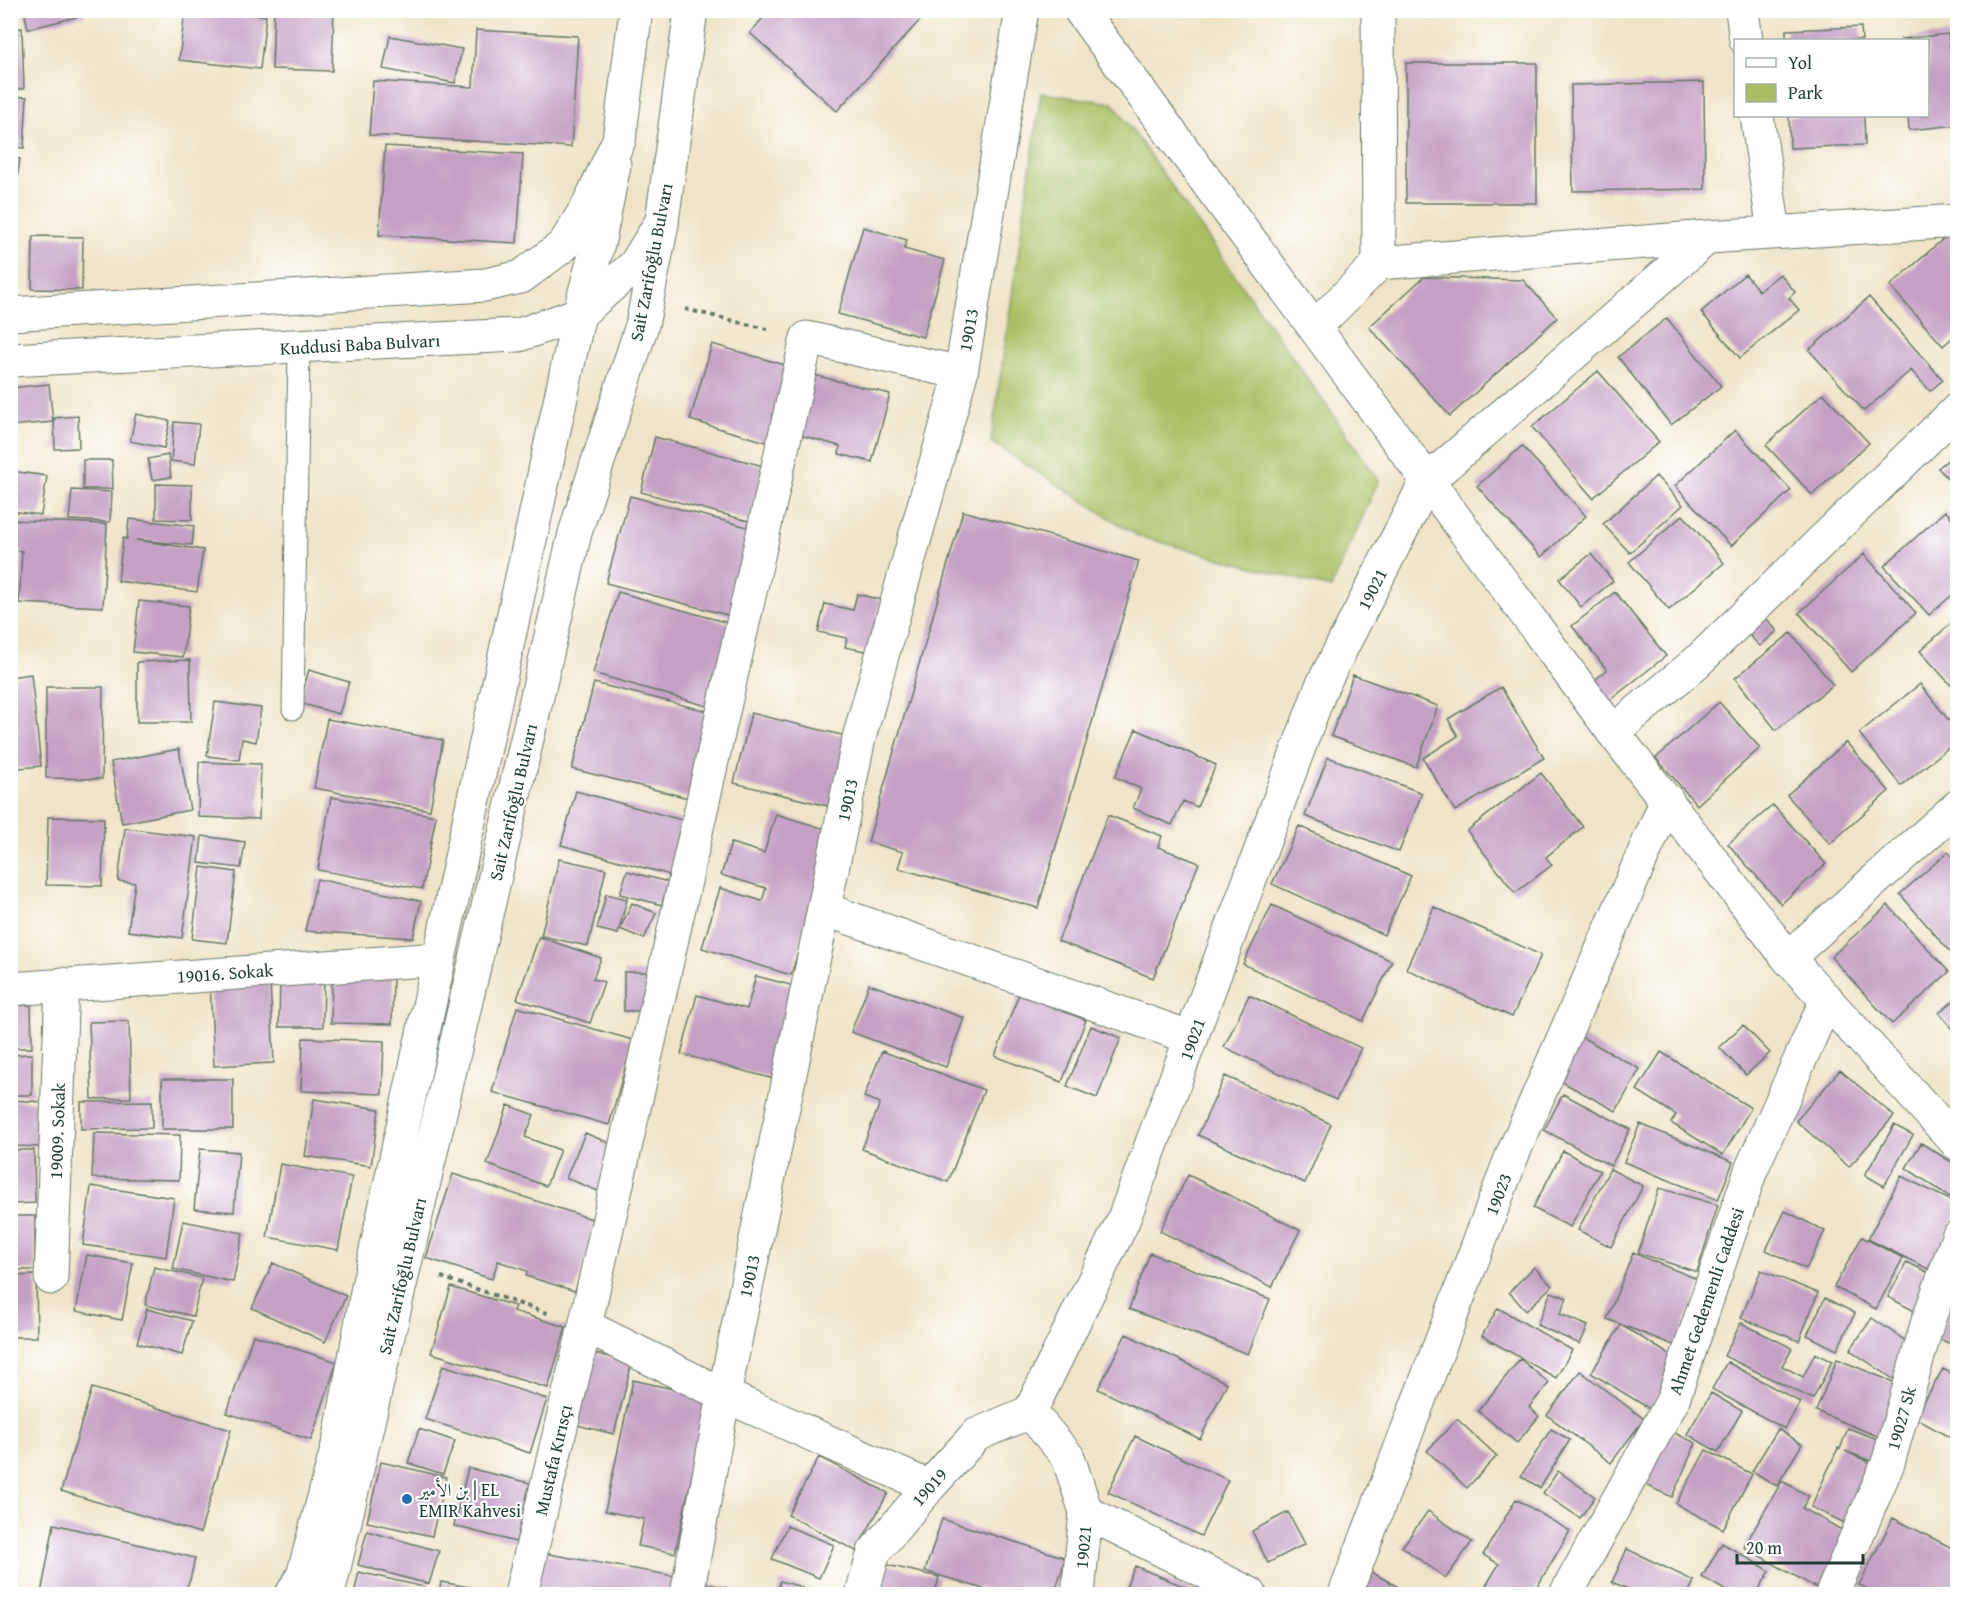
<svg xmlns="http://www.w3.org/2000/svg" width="1968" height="1605" font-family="'Gentium Book Plus',Amiri,serif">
<rect width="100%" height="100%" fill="#fff"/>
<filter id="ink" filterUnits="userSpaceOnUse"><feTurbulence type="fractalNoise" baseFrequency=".0167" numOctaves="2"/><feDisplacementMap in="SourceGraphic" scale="12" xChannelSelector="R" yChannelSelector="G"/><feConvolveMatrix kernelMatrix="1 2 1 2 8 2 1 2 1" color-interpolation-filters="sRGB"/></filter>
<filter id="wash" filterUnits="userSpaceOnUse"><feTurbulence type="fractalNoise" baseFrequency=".008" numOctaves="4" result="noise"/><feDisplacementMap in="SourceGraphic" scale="24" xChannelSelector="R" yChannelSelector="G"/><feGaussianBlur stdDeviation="1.35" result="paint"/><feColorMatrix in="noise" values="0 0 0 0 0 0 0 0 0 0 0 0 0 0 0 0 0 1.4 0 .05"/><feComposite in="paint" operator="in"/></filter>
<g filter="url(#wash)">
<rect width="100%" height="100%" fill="#efe4c7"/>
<!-- green -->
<path fill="#aabf64" stroke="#647e4c" stroke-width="1.5" d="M 1041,93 L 1113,103 L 1379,480 L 1331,588 L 1138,536 L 991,442 Z"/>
<g id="blocks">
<!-- building -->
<path fill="#c4a1c4" d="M 24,10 L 84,10 L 85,15 L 28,29 Z
M 185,10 L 213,10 L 266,16 L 260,69 L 179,60 Z
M 274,10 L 334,10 L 332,71 L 272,69 Z
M 770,10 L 913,10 L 922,18 L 837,111 L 750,33 Z
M 1861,27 L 1862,40 L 1786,40 L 1786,30 Z
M 22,28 L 24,89 L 10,89 L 10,29 Z
M 476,30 L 578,36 L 571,147 L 369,135 L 373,81 L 473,87 Z
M 1948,34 L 1958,125 L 1909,130 L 1908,116 L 1928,116 L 1928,40 L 1900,39 Z
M 390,36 L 462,49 L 455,83 L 383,69 Z
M 1406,63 L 1537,63 L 1537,203 L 1406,203 Z
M 1704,82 L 1705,189 L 1573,191 L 1571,85 Z
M 10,96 L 27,97 L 24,148 L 10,147 Z
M 1789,116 L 1864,116 L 1865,145 L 1790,148 Z
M 385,146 L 523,154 L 517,243 L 379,235 Z
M 10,158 L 20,159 L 13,208 L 10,208 Z
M 863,227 L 907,240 L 904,249 L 945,260 L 923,337 L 838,314 Z
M 1951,232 L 1958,239 L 1958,333 L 1943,346 L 1890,286 Z
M 33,236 L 83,237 L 82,290 L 32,289 Z
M 15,255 L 15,303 L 10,303 L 10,256 Z
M 1745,274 L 1759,291 L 1780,274 L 1795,292 L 1789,298 L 1799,310 L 1740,358 L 1701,312 Z
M 1424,277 L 1523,280 L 1557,318 L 1450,416 L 1369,327 Z
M 1869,297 L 1943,380 L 1930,391 L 1911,370 L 1864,411 L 1809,350 Z
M 1667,318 L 1721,386 L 1671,425 L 1618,357 Z
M 712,344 L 792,367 L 770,443 L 690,420 Z
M 1598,371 L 1659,442 L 1593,498 L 1532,427 Z
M 806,373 L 890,394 L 872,462 L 839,454 L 840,446 L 800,435 Z
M 49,384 L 53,422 L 10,426 L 10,388 Z
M 1823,393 L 1869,443 L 1812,495 L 1766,445 Z
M 136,414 L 170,421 L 164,448 L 130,441 Z
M 78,416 L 79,448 L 55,449 L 54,418 Z
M 174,422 L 199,424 L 195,464 L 171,461 Z
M 1735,430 L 1791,490 L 1731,546 L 1675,486 Z
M 655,437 L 771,468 L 756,523 L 641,492 Z
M 1522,446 L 1586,516 L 1541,557 L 1477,486 Z
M 1958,451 L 1958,489 L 1938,468 Z
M 168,455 L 171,477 L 152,480 L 148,459 Z
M 83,460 L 112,460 L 113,489 L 83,489 Z
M 10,471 L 47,476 L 41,515 L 10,511 Z
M 1656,476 L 1683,505 L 1630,553 L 1603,524 Z
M 156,484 L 192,485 L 192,520 L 156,519 Z
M 72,490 L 112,492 L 110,522 L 69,520 Z
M 630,496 L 755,529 L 731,616 L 606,583 Z
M 963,511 L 1139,561 L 1038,908 L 898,868 L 903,852 L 868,842 Z
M 1945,511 L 1958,524 L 1958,590 L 1929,615 L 1884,566 Z
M 1683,515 L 1724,563 L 1669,610 L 1629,562 Z
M 129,519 L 194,526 L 192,545 L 136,540 L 203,550 L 197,592 L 118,581 L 123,538 L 127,539 Z
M 10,520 L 107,524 L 103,607 L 19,603 L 22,551 L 10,550 Z
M 1591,554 L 1613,581 L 1581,607 L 1559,579 Z
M 1864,554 L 1916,613 L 1851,672 L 1799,613 Z
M 618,592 L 732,624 L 707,706 L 593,673 Z
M 1615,592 L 1666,656 L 1605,704 L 1590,684 L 1607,670 L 1572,626 Z
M 857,594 L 881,600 L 870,652 L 845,647 L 847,638 L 818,632 L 825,604 L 853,610 Z
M 139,601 L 189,606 L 183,657 L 133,652 Z
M 1765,617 L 1777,631 L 1760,646 L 1747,633 Z
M 1958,617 L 1958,693 L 1920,651 Z
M 1791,633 L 1833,685 L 1776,730 L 1735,678 Z
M 190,660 L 191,722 L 137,722 L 137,662 Z
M 309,670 L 349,682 L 339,714 L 299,703 Z
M 31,674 L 41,766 L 10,769 L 10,677 Z
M 1353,675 L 1438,706 L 1416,767 L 1331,736 Z
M 594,683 L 719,714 L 697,800 L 572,769 Z
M 1920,684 L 1958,732 L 1958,740 L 1901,786 L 1859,733 Z
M 46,687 L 103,687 L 102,779 L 46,778 Z
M 1501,687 L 1544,758 L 1455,811 L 1423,758 L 1458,736 L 1448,719 Z
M 215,702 L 261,708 L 256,742 L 242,739 L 239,760 L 207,756 Z
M 1719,702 L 1760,748 L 1697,805 L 1656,758 Z
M 751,713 L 850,737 L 832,807 L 734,783 Z
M 327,719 L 443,740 L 430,810 L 314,788 Z
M 1136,729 L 1216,765 L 1197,807 L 1183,801 L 1172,825 L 1133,808 L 1141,789 L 1115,777 Z
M 1846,742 L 1889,791 L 1830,844 L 1787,795 Z
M 179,749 L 190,810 L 122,823 L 111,762 Z
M 1328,757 L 1422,793 L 1399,852 L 1305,816 Z
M 199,762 L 261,764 L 259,819 L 198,817 Z
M 1541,773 L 1583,827 L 1546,857 L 1552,865 L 1515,893 L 1467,831 Z
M 576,791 L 689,822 L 674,876 L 561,845 Z
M 331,797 L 436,816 L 422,889 L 318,870 Z
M 1773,805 L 1826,864 L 1781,904 L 1728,844 Z
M 776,814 L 835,832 L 791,975 L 702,948 L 720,888 L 762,901 L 766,888 L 721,875 L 731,843 L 764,853 Z
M 1108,815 L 1162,836 L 1158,847 L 1199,863 L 1153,978 L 1058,941 Z
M 48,817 L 104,818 L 102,886 L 46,885 Z
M 1299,826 L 1411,876 L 1384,935 L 1272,884 Z
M 125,828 L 196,837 L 182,938 L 128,931 L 135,883 L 118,881 Z
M 202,836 L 245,842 L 241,868 L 199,863 Z
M 1948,852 L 1958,862 L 1958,946 L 1950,952 L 1900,894 Z
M 559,859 L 606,869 L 588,946 L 541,936 Z
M 201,867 L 236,872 L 227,943 L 192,939 Z
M 627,871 L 668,882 L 662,905 L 620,894 Z
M 317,879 L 421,901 L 413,938 L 305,931 Z
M 606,894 L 627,899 L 618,934 L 597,929 Z
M 632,903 L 656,913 L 644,939 L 620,929 Z
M 1272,905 L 1392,961 L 1363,1021 L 1243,964 Z
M 1888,905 L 1949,972 L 1892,1024 L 1831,957 Z
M 1434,907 L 1541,955 L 1512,1017 L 1406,969 Z
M 539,937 L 601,958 L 593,979 L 604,982 L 590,1023 L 517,999 Z
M 624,972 L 649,972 L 650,1011 L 624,1011 Z
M 332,975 L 393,976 L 392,1024 L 331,1023 Z
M 280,976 L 324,977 L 323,1027 L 279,1027 Z
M 756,976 L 798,987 L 774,1079 L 681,1054 L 697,995 L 747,1009 Z
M 270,980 L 274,1063 L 214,1066 L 210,983 Z
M 869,984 L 964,1018 L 946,1067 L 851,1032 Z
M 1019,994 L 1086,1020 L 1062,1082 L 995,1056 Z
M 1249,995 L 1361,1048 L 1336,1100 L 1224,1047 Z
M 1958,997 L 1958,1035 L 1939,1013 Z
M 31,1005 L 32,1048 L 10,1048 L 10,1006 Z
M 517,1007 L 633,1040 L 609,1125 L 492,1092 Z
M 129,1021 L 131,1098 L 92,1099 L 89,1022 Z
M 1743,1025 L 1770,1053 L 1746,1075 L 1719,1047 Z
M 1091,1026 L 1121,1038 L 1097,1098 L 1067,1086 Z
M 1576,1034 L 1640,1069 L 1616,1111 L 1553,1077 Z
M 303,1038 L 384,1041 L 382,1094 L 301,1091 Z
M 882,1051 L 984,1090 L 948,1182 L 862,1149 L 880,1103 L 864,1097 Z
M 1661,1052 L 1751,1108 L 1723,1155 L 1671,1123 L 1676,1115 L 1637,1090 Z
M 32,1054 L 32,1095 L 10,1095 L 10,1055 Z
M 1840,1070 L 1894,1116 L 1849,1167 L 1796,1121 Z
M 1225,1076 L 1331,1124 L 1305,1183 L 1198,1135 Z
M 162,1079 L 233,1079 L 233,1129 L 162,1129 Z
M 1563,1094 L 1630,1129 L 1611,1166 L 1544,1130 Z
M 314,1099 L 379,1109 L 371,1166 L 305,1156 Z
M 10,1100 L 44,1102 L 42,1147 L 10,1146 Z
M 152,1101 L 152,1128 L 81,1129 L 81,1102 Z
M 508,1105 L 534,1115 L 525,1137 L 560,1150 L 546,1186 L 487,1164 Z
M 1640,1124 L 1733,1162 L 1718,1200 L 1624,1162 Z
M 1894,1125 L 1913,1135 L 1884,1186 L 1865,1175 Z
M 94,1133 L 180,1135 L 179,1180 L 92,1178 Z
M 585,1133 L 616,1146 L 598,1191 L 566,1178 Z
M 1921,1143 L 1958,1166 L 1958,1198 L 1956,1201 L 1906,1168 Z
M 200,1149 L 239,1152 L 234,1212 L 194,1209 Z
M 10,1150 L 34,1150 L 35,1203 L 10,1204 Z
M 1563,1151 L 1600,1171 L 1570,1227 L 1533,1208 Z
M 280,1164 L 352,1177 L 338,1250 L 267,1237 Z
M 1610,1169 L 1643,1186 L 1611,1247 L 1578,1230 Z
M 453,1174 L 598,1221 L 575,1291 L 526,1276 L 527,1271 L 498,1261 L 492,1279 L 426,1258 Z
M 1188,1175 L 1300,1230 L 1272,1287 L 1160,1231 Z
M 1901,1176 L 1958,1204 L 1958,1212 L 1928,1269 L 1868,1239 Z
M 91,1186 L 174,1198 L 166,1257 L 83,1245 Z
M 1659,1188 L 1718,1205 L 1697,1272 L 1638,1253 Z
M 1785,1211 L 1825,1231 L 1806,1269 L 1766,1250 Z
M 10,1216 L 35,1216 L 35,1270 L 10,1270 Z
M 183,1221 L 243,1233 L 233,1282 L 173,1269 Z
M 1862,1237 L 1903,1258 L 1876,1309 L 1834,1287 Z
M 1150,1253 L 1270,1299 L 1248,1354 L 1129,1309 Z
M 1633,1253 L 1702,1281 L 1676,1346 L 1607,1319 Z
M 87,1255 L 133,1263 L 122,1320 L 76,1311 Z
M 1907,1262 L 1937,1277 L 1918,1313 L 1888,1297 Z
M 273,1263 L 346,1296 L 325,1342 L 252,1308 Z
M 154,1267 L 202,1278 L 193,1316 L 145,1305 Z
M 1534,1267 L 1552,1286 L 1526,1311 L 1509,1292 Z
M 1761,1270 L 1818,1293 L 1799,1341 L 1741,1318 Z
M 36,1275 L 37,1337 L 10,1337 L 10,1276 Z
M 451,1287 L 515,1306 L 513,1311 L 566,1327 L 548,1388 L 431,1353 Z
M 1551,1292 L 1567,1298 L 1560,1314 L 1588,1326 L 1580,1344 L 1537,1325 Z
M 1958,1292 L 1958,1347 L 1937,1338 Z
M 1825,1298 L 1855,1313 L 1837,1350 L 1807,1335 Z
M 1498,1308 L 1572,1350 L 1556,1378 L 1482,1336 Z
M 147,1309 L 192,1321 L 182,1355 L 137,1343 Z
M 1872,1318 L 1919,1350 L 1898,1382 L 1850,1350 Z
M 1741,1323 L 1792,1348 L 1782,1366 L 1803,1377 L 1815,1353 L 1832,1361 L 1813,1399 L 1724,1356 Z
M 1621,1325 L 1680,1361 L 1650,1409 L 1591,1373 Z
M 1126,1334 L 1227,1383 L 1200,1439 L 1098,1389 Z
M 253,1335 L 337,1362 L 311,1440 L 227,1413 Z
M 587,1352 L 632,1362 L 614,1434 L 569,1423 Z
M 1520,1359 L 1549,1383 L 1529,1407 L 1539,1416 L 1517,1443 L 1478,1411 Z
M 1837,1359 L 1903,1386 L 1882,1438 L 1816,1411 Z
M 1727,1362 L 1800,1402 L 1785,1429 L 1712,1389 Z
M 443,1365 L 547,1399 L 530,1453 L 425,1419 Z
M 1943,1369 L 1958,1377 L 1958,1442 L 1915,1418 Z
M 1580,1371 L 1644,1419 L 1611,1463 L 1547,1415 Z
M 633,1380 L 718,1399 L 697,1453 L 675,1553 L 638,1546 L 644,1519 L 605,1511 Z
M 92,1388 L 231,1430 L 200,1533 L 61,1491 Z
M 1711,1393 L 1742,1411 L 1718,1452 L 1687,1434 Z
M 1457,1419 L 1497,1456 L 1467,1488 L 1427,1451 Z
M 1848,1428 L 1880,1440 L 1871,1461 L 1845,1451 L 1879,1467 L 1851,1526 L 1811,1507 L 1838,1448 L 1840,1449 Z
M 419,1429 L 455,1441 L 443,1474 L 408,1463 Z
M 1551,1429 L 1570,1440 L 1540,1488 L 1521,1476 Z
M 1778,1429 L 1802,1444 L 1777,1486 L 1752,1471 Z
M 1668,1430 L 1696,1443 L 1672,1497 L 1643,1484 Z
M 1135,1436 L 1228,1480 L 1201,1536 L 1108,1492 Z
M 1706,1450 L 1752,1474 L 1723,1529 L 1676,1504 Z
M 819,1457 L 888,1493 L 856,1551 L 788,1515 Z
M 381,1462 L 446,1477 L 432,1536 L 367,1522 Z
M 468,1468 L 530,1483 L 516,1542 L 454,1526 Z
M 1558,1471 L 1595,1497 L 1580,1518 L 1543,1493 Z
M 1782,1481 L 1809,1496 L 1802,1508 L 1851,1535 L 1820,1590 L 1744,1547 Z
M 1516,1499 L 1570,1531 L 1533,1594 L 1481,1594 L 1499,1564 L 1483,1555 Z
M 1428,1511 L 1472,1542 L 1446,1578 L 1402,1547 Z
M 1288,1512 L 1305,1544 L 1268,1563 L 1252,1531 Z
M 1893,1518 L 1958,1551 L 1958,1589 L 1955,1594 L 1878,1594 L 1859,1585 Z
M 942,1519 L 1066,1558 L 1054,1594 L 1000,1594 L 925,1571 Z
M 54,1524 L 195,1558 L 190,1580 L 183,1594 L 41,1594 Z
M 787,1526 L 834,1545 L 819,1578 L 772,1559 Z
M 367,1531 L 439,1551 L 429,1584 L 358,1565 Z
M 1722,1543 L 1770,1571 L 1756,1594 L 1732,1594 L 1702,1577 Z
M 1627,1549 L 1694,1581 L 1688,1594 L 1640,1594 L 1612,1582 Z
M 537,1552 L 675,1576 L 672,1594 L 530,1594 Z
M 879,1563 L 939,1577 L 935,1594 L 871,1594 Z
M 1135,1566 L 1202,1594 L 1123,1594 Z
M 1362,1567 L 1411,1594 L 1379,1594 L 1355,1580 Z
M 359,1572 L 424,1587 L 423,1594 L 354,1594 Z
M 10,1576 L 14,1576 L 12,1592 L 10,1592 Z
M 780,1581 L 802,1587 L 800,1594 L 777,1594 Z
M 441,1582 L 502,1593 L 502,1594 L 439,1594 Z
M 700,1582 L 755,1594 L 697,1594 Z
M 808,1589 L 829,1594 L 807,1594 Z"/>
</g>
</g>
<g filter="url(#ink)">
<use href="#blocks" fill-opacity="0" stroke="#687767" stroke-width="1.5"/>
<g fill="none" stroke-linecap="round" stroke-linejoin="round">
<!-- lane casing -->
<g stroke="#687767" stroke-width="23">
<path id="lane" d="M 293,709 L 299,347"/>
</g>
<!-- street casing -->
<g stroke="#687767" stroke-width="35">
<path id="street" d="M 1742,10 L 1746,40
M 1757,116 L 1774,232
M 1379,263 L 1708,237 L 1958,221
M 1315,327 L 1379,263 L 1378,10
M 1613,732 L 1697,662 L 1958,409
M 824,909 L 1192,1038
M 1788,958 L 1958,806
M 10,989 L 439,959
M 51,1278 L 62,984
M 585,1326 L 724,1395 L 929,1487
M 1086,1512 L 1250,1594
M 303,1576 L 340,1438 L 368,1287 L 579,314 L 599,240 L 614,165
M 328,1594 L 575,533 L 642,325 L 662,224
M 521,1594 L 585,1326 L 807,338 L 961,373
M 687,1594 L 724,1395 L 859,738 L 961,373 L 1022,10
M 862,1594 L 874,1552 L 929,1487 L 976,1435 L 1030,1412
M 1078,1594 L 1086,1512 L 1068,1457 L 1030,1412 L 1123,1221 L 1321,688 L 1426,482 L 1708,237
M 1345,1594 L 1512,1156 L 1667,800
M 1832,1594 L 1888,1463 L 1928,1321 L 1958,1237"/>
</g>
<!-- secondary casing -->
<g stroke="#687767" stroke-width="35">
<path id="secondary" d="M 1080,10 L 1613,732 L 1788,958 L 1958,1144
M 10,314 L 485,285 L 521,277 L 564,245 L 589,204 L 619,140 L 636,10
M 10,360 L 519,335 L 579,314 L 635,265 L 662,221 L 691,10
M 292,1594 L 303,1576
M 1566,1594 L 1672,1402 L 1751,1170 L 1827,999"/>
</g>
<!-- path -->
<path stroke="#687767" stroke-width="4" stroke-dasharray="4.5 4.5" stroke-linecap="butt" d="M 685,309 L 771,330
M 441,1277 L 550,1314"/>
<!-- lane -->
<use href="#lane" stroke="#fff" stroke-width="21"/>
<!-- street -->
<use href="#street" stroke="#fff" stroke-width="33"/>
<!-- secondary -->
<use href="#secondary" stroke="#fff" stroke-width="33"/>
</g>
</g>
<!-- markers -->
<circle fill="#1f6fb2" stroke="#fff" stroke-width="2" cx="407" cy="1499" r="6"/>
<g text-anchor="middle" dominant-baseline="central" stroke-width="4.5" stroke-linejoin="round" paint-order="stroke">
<!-- street labels -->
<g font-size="18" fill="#1f3d34" stroke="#fff">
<text transform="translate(651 262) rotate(-79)">Sait Zarifoğlu Bulvarı</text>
<text transform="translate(968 330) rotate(-80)">19013</text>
<text transform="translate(360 344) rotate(-3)">Kuddusi Baba Bulvarı</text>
<text transform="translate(1372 589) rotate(-63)">19021</text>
<text transform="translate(847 800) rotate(-78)">19013</text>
<text transform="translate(513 802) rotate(-77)">Sait Zarifoğlu Bulvarı</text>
<text transform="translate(225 973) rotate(-4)">19016. Sokak</text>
<text transform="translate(1192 1039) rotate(-70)">19021</text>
<text transform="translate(57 1131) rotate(-88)">19009. Sokak</text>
<text transform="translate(1498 1194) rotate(-69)">19023</text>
<text transform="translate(402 1276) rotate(-77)">Sait Zarifoğlu Bulvarı</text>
<text transform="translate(749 1276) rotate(-78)">19013</text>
<text transform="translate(1706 1301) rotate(-71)">Ahmet Gedemenli Caddesi</text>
<text transform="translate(1901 1418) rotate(-74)">19027 Sk</text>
<text transform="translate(553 1460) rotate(-77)">Mustafa Kırısçı</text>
<text transform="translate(929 1487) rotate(-49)">19019</text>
<text transform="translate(1083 1547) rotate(-85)">19021</text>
</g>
<!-- poi labels -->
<g font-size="18" fill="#1f3d34" stroke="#fff" text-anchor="start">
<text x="419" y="1489">بن الأمير | EL<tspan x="419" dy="21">EMIR Kahvesi</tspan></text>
</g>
</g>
<!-- margin -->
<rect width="1968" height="1605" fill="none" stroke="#fff" stroke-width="36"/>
<!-- legend -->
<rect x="1734" y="39" width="195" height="78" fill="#ffffff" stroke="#a5b1ae" stroke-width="1.5"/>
<rect x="1746" y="58" width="30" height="9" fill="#ffffff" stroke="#a5b1ae" stroke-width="1.5"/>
<text x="1788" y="69" font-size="18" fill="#1f3d34">Yol</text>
<rect x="1746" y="84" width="30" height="18" fill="#aabf64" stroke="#a5b1ae" stroke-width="1.5"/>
<text x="1788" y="99" font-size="18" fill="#1f3d34">Park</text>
<!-- scale -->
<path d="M1737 1554v9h126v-9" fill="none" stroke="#1f3d34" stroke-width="3"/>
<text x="1746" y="1554" font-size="18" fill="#1f3d34" stroke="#ffffff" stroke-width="4.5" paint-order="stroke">20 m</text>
</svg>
